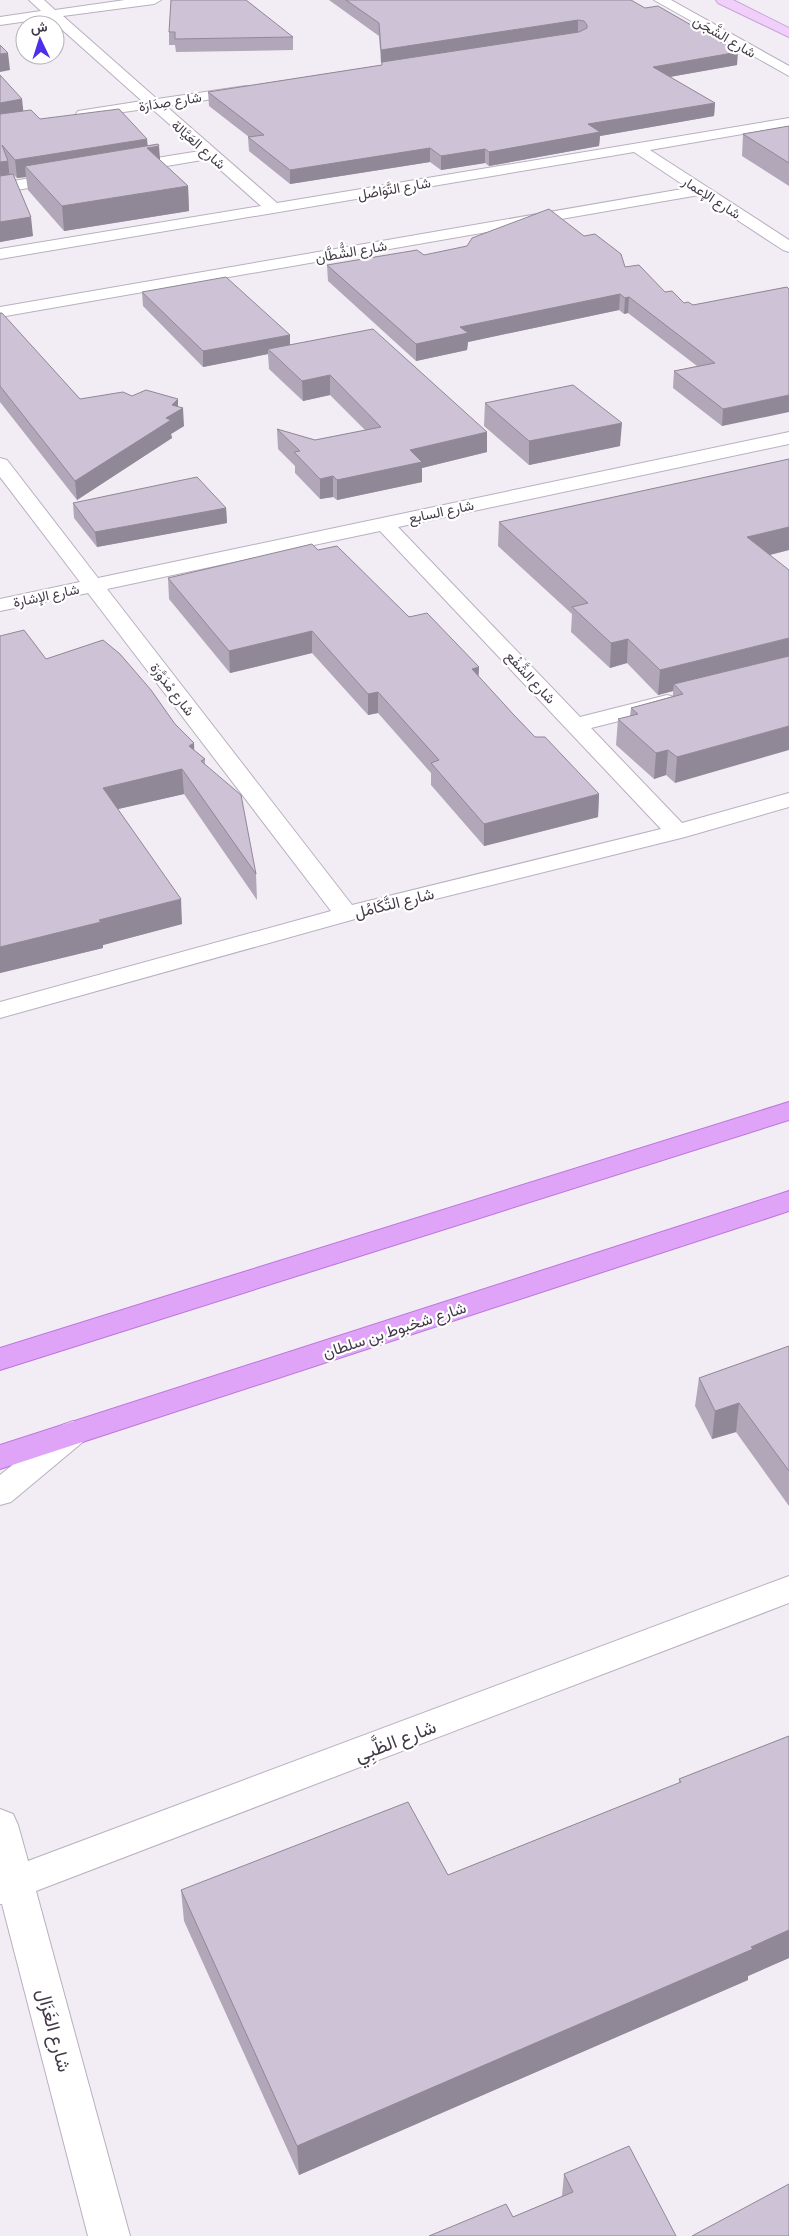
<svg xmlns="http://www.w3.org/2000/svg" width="789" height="2236" font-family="Barlow,Vazirmatn,sans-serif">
<rect width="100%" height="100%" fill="#f2ecf5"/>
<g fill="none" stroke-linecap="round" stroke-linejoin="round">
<!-- street casing -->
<g stroke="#baafc0" stroke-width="2">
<path id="street" d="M 29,0 L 44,0 L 55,10 L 125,0 L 161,0 L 154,4 L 63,16 L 157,99 L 246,86 L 251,87 L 253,90 L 246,94 L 166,106 L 277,203 L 789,118 L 789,126 L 650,150 L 789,240 L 789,252 L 783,250 L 699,195 L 0,317 L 0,307 L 688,188 L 634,152 L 0,259 L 0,249 L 261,206 L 208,159 L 125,173 L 120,171 L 117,168 L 120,165 L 125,163 L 200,151 L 151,108 L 83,118 L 78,117 L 76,114 L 78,111 L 142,101 L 49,18 L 0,25 L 0,17 L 41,11 Z
M 654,0 L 671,0 L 789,66 L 789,76 Z
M 63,173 L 68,175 L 71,178 L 68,181 L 0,193 L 0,183 Z
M 789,432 L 789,444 L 398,527 L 580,717 L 667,695 L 675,697 L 678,702 L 675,707 L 591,728 L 682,823 L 789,793 L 789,807 L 685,837 L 355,919 L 0,1018 L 0,1002 L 331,911 L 88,593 L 0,611 L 0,599 L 80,582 L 0,477 L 0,458 L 7,460 L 98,578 ZM 380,531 L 661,829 L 352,905 L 107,589 Z
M 73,1421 L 84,1425 L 89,1433 L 84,1441 L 11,1502 L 0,1505 L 0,1475 L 62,1425 Z
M 789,1576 L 789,1603 L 36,1891 L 130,2236 L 88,2236 L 2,1904 L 0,1904 L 0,1809 L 13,1814 L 18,1825 L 28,1861 Z"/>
</g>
<!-- secondary casing -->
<g stroke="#c9a5d6" stroke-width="2">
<path id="secondary" d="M 716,0 L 733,0 L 789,28 L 789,37 L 718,3 Z"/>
</g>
<!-- primary casing -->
<g stroke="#bc74db" stroke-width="2">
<path id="primary" d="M 789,1102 L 789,1120 L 0,1370 L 0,1348 Z
M 789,1191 L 789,1211 L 0,1469 L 0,1445 Z"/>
</g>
<!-- street -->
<use href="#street" fill="#fff" fill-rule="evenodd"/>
<!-- secondary -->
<use href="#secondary" fill="#f0d0fb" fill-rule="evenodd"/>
<!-- primary -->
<use href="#primary" fill="#dfa4f7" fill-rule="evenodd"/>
</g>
<!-- wall -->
<path fill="#b1a7b8" d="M 329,0 L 631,0 L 737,65 L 670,77 L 715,103 L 714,116 L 600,136 L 599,146 L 489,166 L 485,163 L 441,170 L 430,162 L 290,184 L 249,151 L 248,137 L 249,137 L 209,106 L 208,92 L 382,65 L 382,63 L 381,63 L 379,36 Z
M 169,32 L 293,37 L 293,50 L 176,52 L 175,45 L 169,45 Z
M 0,75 L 23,111 L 40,119 L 148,146 L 160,160 L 188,186 L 189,211 L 64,231 L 28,190 L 26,177 L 17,178 L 14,175 L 33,236 L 0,242 Z
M 789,126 L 789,186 L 742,156 L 743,134 Z
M 424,255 L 625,267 L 665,292 L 684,303 L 693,305 L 787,287 L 722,426 L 673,388 L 674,371 L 697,366 L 628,313 L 624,314 L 619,310 L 468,342 L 467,350 L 416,361 L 328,281 L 327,265 Z
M 142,292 L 290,335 L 290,345 L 487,452 L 422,468 L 422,482 L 337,500 L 333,497 L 320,499 L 295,473 L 295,466 L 278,449 L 277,429 L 315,440 L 365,430 L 330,395 L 303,401 L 269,369 L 268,354 L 203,367 L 143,306 Z
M 0,313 L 80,399 L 132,396 L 178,399 L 178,406 L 184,426 L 171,434 L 172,438 L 77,500 L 0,402 Z
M 485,403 L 620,446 L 529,465 L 484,426 Z
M 789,459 L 789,550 L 770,555 L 675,783 L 666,775 L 654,779 L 616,745 L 618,719 L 630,716 L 631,708 L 673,696 L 673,691 L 658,695 L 627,663 L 610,668 L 571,632 L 572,614 L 498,546 L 499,522 Z
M 73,503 L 226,508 L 227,523 L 97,547 L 74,518 Z
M 318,550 L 479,667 L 478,676 L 513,714 L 535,737 L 599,794 L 598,817 L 484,846 L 431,785 L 431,773 L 378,713 L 368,715 L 312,653 L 230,673 L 169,599 L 168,578 Z
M 0,636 L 46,659 L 194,750 L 205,759 L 205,764 L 256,874 L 257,900 L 184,794 L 118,809 L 182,924 L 103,945 L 103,948 L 0,973 Z
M 789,1346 L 789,1506 L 736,1432 L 712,1439 L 695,1406 L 699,1378 Z
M 789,1736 L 789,1958 L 748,1976 L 748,1980 L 299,2175 L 184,1921 L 181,1890 L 448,1875 L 679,1783 L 679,1779 Z
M 564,2174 L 676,2236 L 513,2217 L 562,2196 Z"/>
<!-- shaded-wall -->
<path fill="#908896" d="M 578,20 L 578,33 L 381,63 L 381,50 Z
M 738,52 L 737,65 L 652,80 L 653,67 Z
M 8,53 L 10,70 L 0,72 L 0,54 Z
M 22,99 L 24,117 L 0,122 L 0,103 Z
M 715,103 L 714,116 L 600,136 L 599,146 L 489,166 L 489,152 L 588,124 Z
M 147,139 L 148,148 L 159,146 L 161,171 L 25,166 L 26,177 L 17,178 L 15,160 Z
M 430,148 L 430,162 L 290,184 L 290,170 Z
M 485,149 L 485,163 L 441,170 L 441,156 Z
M 8,161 L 10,180 L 0,182 L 0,162 Z
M 188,186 L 189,211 L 64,231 L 62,206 Z
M 31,217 L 33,236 L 0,242 L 0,222 Z
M 620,294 L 619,310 L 468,342 L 467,350 L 416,361 L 416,344 L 460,327 Z
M 629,297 L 628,313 L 624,314 L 625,298 Z
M 290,335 L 290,350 L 268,349 L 268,354 L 203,367 L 203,351 Z
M 330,375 L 330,395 L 303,401 L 302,381 Z
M 789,395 L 789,412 L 722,426 L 723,409 Z
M 178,399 L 178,410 L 183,408 L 184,426 L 171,434 L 172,438 L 77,500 L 75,481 L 166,418 L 172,405 Z
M 622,423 L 620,446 L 529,465 L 529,441 Z
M 487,432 L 487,452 L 422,468 L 422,482 L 337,500 L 337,480 L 410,450 Z
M 333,476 L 333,497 L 320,499 L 320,479 Z
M 226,508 L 227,523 L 97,547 L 95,532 Z
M 789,527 L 789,550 L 745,561 L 747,537 Z
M 312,631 L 312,653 L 230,673 L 229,651 Z
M 789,638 L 789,658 L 674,684 L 673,691 L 658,695 L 660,670 Z
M 628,639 L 627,663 L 610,668 L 611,643 Z
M 479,667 L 478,689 L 472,669 Z
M 378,692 L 378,713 L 368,715 L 368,694 Z
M 789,726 L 789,750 L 675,783 L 677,757 Z
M 194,743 L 195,768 L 189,746 Z
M 668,750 L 666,775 L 654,779 L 656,753 Z
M 182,769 L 184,794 L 105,812 L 103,788 Z
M 599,794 L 598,817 L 484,846 L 484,824 Z
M 181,899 L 182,924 L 103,945 L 103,948 L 0,973 L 0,947 L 99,920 Z
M 739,1403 L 736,1432 L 712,1439 L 715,1411 Z
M 789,1930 L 789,1958 L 748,1976 L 748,1980 L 299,2175 L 297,2146 Z"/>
<!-- building -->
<path fill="#cec2d6" stroke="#908896" d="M 171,0 L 246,0 L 293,37 L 175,39 L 175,32 L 169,32 Z
M 346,0 L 631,0 L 645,8 L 658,6 L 738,52 L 653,67 L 715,103 L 588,124 L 600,132 L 489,152 L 485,149 L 441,156 L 430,148 L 290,170 L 248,137 L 264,135 L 208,92 L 382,65 L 382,62 L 579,32 L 587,28 L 587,25 L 584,21 L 578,20 L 381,50 L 379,23 Z
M 0,45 L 8,53 L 0,54 Z
M 0,75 L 22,99 L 0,103 Z
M 119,109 L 147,139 L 15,160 L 2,145 L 8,161 L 0,162 L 0,114 L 31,110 L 40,119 Z
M 789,126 L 789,163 L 743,134 Z
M 158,144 L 159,146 L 147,148 L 188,186 L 62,206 L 25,166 Z
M 13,174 L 31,217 L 0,222 L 0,176 Z
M 549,209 L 584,236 L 595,234 L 621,254 L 625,267 L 639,265 L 665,292 L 672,291 L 684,303 L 688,302 L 693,305 L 787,287 L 789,289 L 789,395 L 723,409 L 674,371 L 715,363 L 629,297 L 625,298 L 620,294 L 460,327 L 468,333 L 416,344 L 327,265 L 417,250 L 424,255 L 467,246 L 472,238 Z
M 226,277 L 290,335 L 203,351 L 142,292 Z
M 0,313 L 2,313 L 80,399 L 123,392 L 132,396 L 146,390 L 178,399 L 172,405 L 183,408 L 166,418 L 171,420 L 75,481 L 0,386 Z
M 373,329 L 487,432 L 410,450 L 422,462 L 337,480 L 333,476 L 320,479 L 294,452 L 300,451 L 277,429 L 315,440 L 381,427 L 330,375 L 302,381 L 268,349 Z
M 573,385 L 622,423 L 529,441 L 485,403 Z
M 789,459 L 789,527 L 747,537 L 789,570 L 789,638 L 660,670 L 628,639 L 611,643 L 572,607 L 588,603 L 499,522 Z
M 197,477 L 226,508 L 95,532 L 73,503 Z
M 312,544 L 318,550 L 337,546 L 409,617 L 427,613 L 479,667 L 472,669 L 513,714 L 535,737 L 545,737 L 599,794 L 484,824 L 431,763 L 439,760 L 378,692 L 368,694 L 312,631 L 229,651 L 168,578 Z
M 24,630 L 46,659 L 103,640 L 120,654 L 151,690 L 175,724 L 194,743 L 189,746 L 205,759 L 201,761 L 241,795 L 256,874 L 182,769 L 103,788 L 181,899 L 99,920 L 101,922 L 0,947 L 0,636 Z
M 789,656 L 789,726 L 677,757 L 668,750 L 656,753 L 618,719 L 638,714 L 631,708 L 683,694 L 674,684 Z
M 789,1346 L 789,1471 L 739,1403 L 715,1411 L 699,1378 Z
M 789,1736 L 789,1930 L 751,1947 L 753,1949 L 297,2146 L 181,1890 L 408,1802 L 448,1875 L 681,1782 L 679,1779 Z
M 629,2146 L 676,2236 L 429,2236 L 506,2204 L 513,2217 L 573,2192 L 564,2174 Z
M 789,2184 L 789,2236 L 692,2236 Z"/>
<g text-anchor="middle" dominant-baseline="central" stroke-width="4.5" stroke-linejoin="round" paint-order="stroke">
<!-- far-street labels -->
<g font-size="14" fill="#433a49" stroke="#fff">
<text transform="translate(725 36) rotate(30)">شارع الشَّجَن</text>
<text transform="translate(170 101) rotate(-9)">شارع صِدَارَة</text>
<text transform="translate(199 144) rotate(41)">شارع العَيَّالة</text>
<text transform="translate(394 188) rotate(-10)">شارع التَّوَاصُل</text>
<text transform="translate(712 197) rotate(33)">شارع الإعمار</text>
<text transform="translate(351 251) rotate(-10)">شارع الشُّطَّان</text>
<text transform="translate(441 511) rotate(-12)">شارع السابع</text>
<text transform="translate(46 595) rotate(-12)">شارع الإشارة</text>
<text transform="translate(531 677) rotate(47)">شارع الشَّفْع</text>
<text transform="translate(173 689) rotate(52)">شارع مْدَوَّرَة</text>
</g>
<!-- street labels -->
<g font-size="16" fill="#433a49" stroke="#fff">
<text transform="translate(394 902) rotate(-14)">شارع التَّكَامُل</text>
<text transform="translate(394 1329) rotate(-18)">شارع شخبوط بن سلطان</text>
</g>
<!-- near-street labels -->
<g font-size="19" fill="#433a49" stroke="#fff">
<text transform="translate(395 1740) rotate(-21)">شارع الظَّبِي</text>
<text transform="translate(55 2030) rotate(75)">شارع الغَزَال</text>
</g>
</g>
<!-- north arrow -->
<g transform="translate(40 40) rotate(356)"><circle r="24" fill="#ffffff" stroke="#b4b0b6"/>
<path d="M0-4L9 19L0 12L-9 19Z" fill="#4b2fe9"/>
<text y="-8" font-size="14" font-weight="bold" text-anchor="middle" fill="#433a49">ش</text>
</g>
</svg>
